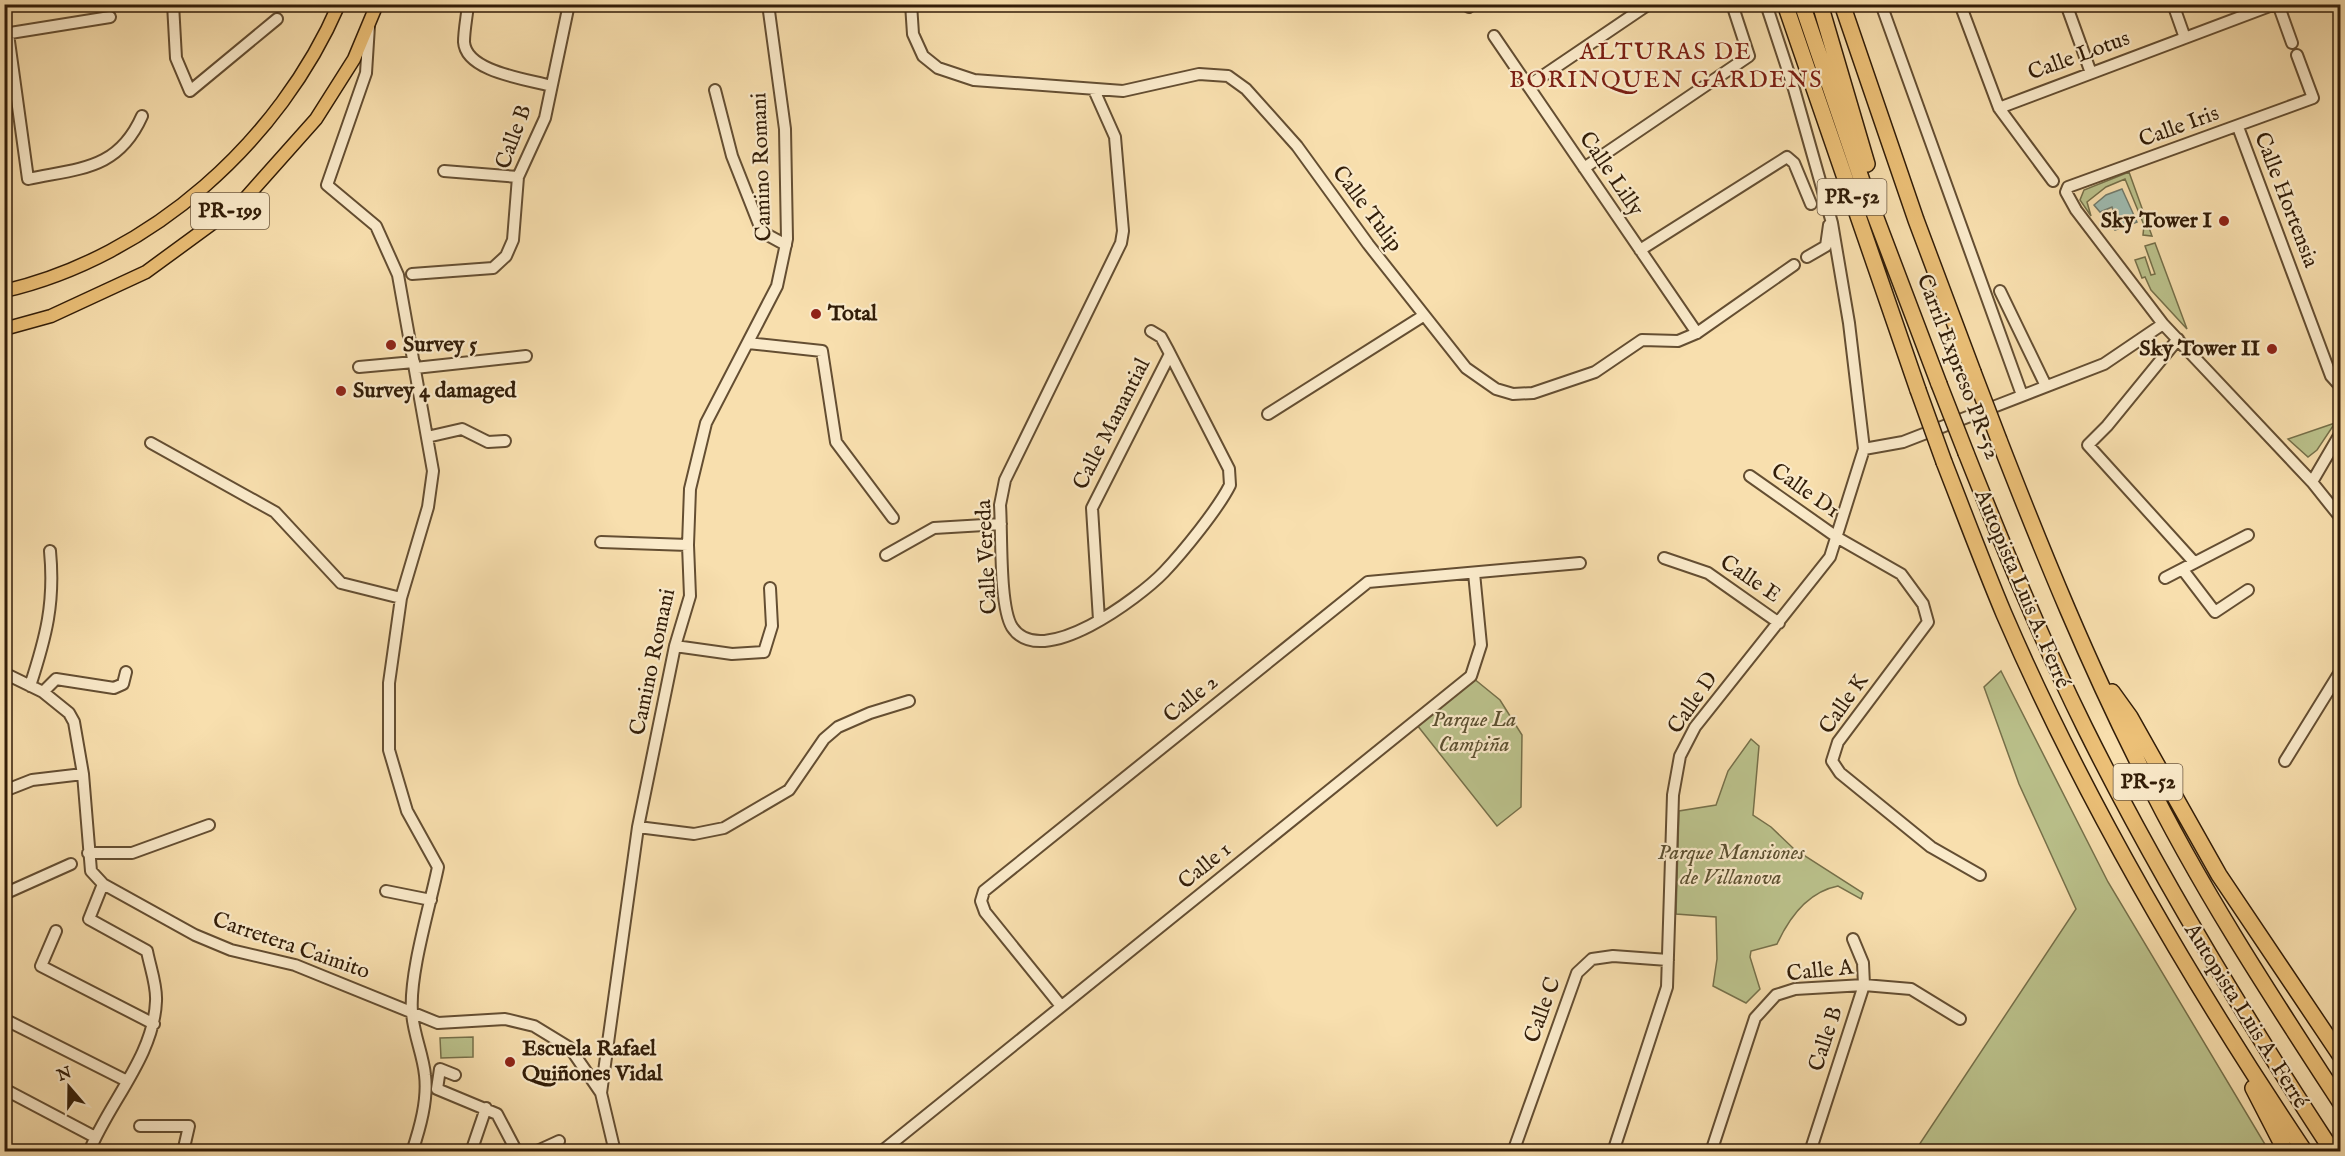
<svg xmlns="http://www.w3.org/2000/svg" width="2345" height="1156" font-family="'IM FELL English',serif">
<rect width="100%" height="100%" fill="#f8dfae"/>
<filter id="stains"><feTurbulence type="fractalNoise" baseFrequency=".00333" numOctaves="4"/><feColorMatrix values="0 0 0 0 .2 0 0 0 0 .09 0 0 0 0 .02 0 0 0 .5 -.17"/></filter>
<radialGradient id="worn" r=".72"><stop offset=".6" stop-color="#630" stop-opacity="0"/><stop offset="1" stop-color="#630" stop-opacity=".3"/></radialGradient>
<!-- green -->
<path fill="#bbc28c" stroke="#76704a" stroke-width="1.5" d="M 2129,172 L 2152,236 L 2143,235 L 2144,225 L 2125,179 L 2106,187 L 2087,202 L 2091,216 L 2080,200 L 2084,190 Z
M 2155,243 L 2187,329 L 2151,290 L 2145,277 L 2142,278 L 2135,260 L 2145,257 L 2151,275 L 2155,274 L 2145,246 Z
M 2335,423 L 2317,450 L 2308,457 L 2288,439 Z
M 2001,671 L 2108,882 L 2269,1151 L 1915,1151 L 2076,909 L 2019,784 L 1984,687 Z
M 1473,678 L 1500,700 L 1522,735 L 1521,807 L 1497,826 L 1417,725 Z
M 1751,739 L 1759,746 L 1753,815 L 1771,827 L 1794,849 L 1863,893 L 1861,899 L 1838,886 C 1807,892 1789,918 1777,944 L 1751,951 L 1750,957 L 1760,989 L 1746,1003 L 1713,986 L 1717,959 L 1716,917 L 1676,914 L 1679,811 L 1716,805 L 1728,771 Z
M 473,1037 L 473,1057 L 441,1058 L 440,1038 Z"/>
<!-- water -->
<path fill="#9fbcb1" stroke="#737c6d" stroke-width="1.5" d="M 2122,189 L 2137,222 L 2115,230 L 2104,217 L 2114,213 L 2112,207 L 2100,212 L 2094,205 L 2106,195 Z"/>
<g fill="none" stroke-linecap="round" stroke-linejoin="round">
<!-- minor casing -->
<g stroke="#644e32" stroke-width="14">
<path id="minor" d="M 173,4 L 176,58 L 190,91 L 277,19
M 468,4 C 467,16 464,30 464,42 C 466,72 527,79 551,86
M 911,4 L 913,34 L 923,56 L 938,68 L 974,80 L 1123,91 L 1199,74 L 1228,76 L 1246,89 L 1297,146 L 1368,244 L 1466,368 L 1496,389 L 1513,394 L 1533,393 L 1595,372 L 1642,340 L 1678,341 L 1697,333 L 1794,265
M 1468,4 L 1469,7
M 1881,4 L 2022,395
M 1960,4 L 1999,108 L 2053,181
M 2066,4 L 2091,73
M 2173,4 L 2185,38
M 2278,4 L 2292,43
M 369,26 L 366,73 L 327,185 L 376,226 L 398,275 L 433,471 L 428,507 L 401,598 L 389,683 L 389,750 L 407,811 L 438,867 C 430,906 409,974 412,1012 C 413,1033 423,1054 425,1075 C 428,1100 420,1128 412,1152
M 4,34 L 110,17
M 8,34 L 28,179 C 80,168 118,170 142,116
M 1494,36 L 1697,333
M 2297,55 L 2313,98 L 2068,187 L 2066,192 L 2076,210 L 2163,324 L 2312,482 L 2340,517
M 1528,86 L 1649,4
M 715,90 L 732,156 L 762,232 L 786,245
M 1094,90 L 1115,137 L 1123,231 L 1121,243 L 1005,480 L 1000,505 C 1002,532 999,606 1012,627 C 1041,672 1140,597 1164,572 C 1183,552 1218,509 1230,485 L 1229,469 L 1168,350 L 1161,337 L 1151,331
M 1999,108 L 2275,4
M 2238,127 L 2331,376 L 2340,386
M 1584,168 L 1749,56 L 1732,4
M 444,171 L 518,177
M 1640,250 L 1787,157 L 1794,163 L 1811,204
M 1807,257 L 1826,246 L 1829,225
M 412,274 L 493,268 L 506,256 L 513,240 L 518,177 L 545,118 L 569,4
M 2000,291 L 2046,386
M 2178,339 L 2107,426 L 2088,445 L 2194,562
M 748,343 L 822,351 L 836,442 L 893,518
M 359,367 L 414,362
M 415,368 L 526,356
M 1268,414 L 1423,316
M 427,437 L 462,429 L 488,442 L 505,441
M 151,443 L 275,512 L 341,583 L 401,598
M 1864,449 L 1903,442 L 2104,364 L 2163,324
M 1750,476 L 1838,538 L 1901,574 L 1923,604 L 1928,622 L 1838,742 L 1832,761 L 1840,773 L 1931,847 L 1980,875
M 2312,482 L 2340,434
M 601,542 L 688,545
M 886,555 L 934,528 L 1001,524
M 1664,558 L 1708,573 L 1779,623
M 2183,570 L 2215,612 L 2248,590
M 2165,578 L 2248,535
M 1099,620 L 1092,508 L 1170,354
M 675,646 L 732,654 L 764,652 L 772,626 L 770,588
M 4,673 L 43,692 L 69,713 L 74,722 L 83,774 L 91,871 L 103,884 L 195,935 L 231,950 L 295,965 L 438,1023 L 505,1019 L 534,1026 L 570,1048 L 601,1093 L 615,1152
M 30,686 C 46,637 55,603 50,551
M 43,692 L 56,679 L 114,688 L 123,684 L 126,672
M 2285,761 L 2340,672
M 4,791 L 32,780 L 83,774
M 638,827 L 694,834 L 724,828 L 789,790 L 824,739 L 838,727 L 870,713 L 909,701
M 88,853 L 132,853 L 209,825
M 386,891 L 431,900
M 4,894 L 71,864
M 56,931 L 41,966 L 154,1024
M 1061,1006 L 985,912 L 981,901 L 984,891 L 1368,582 L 1580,563
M 4,1019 L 127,1081
M 455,1075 L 440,1069 L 437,1089 L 497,1114 L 517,1152
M 4,1089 L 95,1137
M 601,1093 L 638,827 L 675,646 L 690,596 L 688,545 L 690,489 L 706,423 L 777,286 L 787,239 L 785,129 L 768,4
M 140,1126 L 189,1126 L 183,1152
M 89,1152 C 109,1102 154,1056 156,1001 C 157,985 150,967 147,951 L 89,919 L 103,884
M 471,1152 L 486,1108
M 535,1152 L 559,1141
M 881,1152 L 1471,676 L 1481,645 L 1474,573
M 1513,1152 L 1577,973 L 1592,959 L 1613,956 L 1668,960
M 1613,1152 L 1667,987 L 1673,795 L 1680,756 L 1695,727 L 1830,557 L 1864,449 L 1849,323 L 1832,223 L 1794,89 L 1766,4
M 1711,1152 L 1755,1018 L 1776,995 L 1795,989 L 1864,985 L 1911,989 L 1960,1019
M 1810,1152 L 1864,985 L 1863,963 L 1853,939"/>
</g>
<!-- major casing -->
<g stroke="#321d08" stroke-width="15">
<path id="major" d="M 4,291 C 151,257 280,141 339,4
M 4,329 L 51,316 L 146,272 L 243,201 L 316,119 L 354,59 L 377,4"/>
</g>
<!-- highway casing -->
<g stroke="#321d08" stroke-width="18">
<path id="highway" d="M 1785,4 L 1918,390
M 1802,4 L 1862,181 L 1939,384
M 1820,4 L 1867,164
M 1842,4 L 1916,220 L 1973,372
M 1999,440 C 2043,553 2089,666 2144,774 C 2200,888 2271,996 2340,1102
M 1966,453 C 2003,546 2041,639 2085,728 C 2158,875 2243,1015 2333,1152
M 1944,462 C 1964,513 1983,564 2004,614 C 2085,802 2191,982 2305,1152
M 2112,692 L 2130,717 L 2219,875 L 2340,1055
M 2253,1088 L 2286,1152"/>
</g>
<!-- minor -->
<use href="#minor" stroke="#faeaca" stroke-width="10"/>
<!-- major -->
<use href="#major" stroke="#ecc077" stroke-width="12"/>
<!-- highway -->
<use href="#highway" stroke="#ecc077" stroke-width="15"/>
<!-- highway-bridge casing -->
<g stroke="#321d08" stroke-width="18" stroke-linecap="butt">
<path id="highway-bridge" d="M 1973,372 L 1999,440
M 1939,384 L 1966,453
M 1918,390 L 1944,462"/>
</g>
<!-- highway-bridge -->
<use href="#highway-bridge" stroke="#ecc077" stroke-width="15"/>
</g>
<!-- markers -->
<g fill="#8f2418" stroke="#faeaca" stroke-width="2">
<circle cx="2224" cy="221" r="6"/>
<circle cx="816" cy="314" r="6"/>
<circle cx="391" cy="345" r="6"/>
<circle cx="2272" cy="349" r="6"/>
<circle cx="341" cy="391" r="6"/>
<circle cx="510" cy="1062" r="6"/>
</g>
<g text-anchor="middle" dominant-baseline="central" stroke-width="4.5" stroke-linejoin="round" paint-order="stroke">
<!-- shield labels -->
<g fill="#faeaca" stroke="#6e5a42" stroke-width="1.5">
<rect x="1817.5" y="179" width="69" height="36" rx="4.5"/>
<rect x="191" y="193" width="78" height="36" rx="4.5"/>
<rect x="2113.5" y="764" width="69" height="36" rx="4.5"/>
</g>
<g font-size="21" font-weight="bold" fill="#321d08">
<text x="1852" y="197">PR-52</text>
<text x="230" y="211">PR-199</text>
<text x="2148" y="782">PR-52</text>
</g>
<!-- street labels -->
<g font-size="22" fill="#321d08" stroke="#faeaca">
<text transform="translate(2079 56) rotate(-20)">Calle Lotus</text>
<text transform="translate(2179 127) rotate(-20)">Calle Iris</text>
<text transform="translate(514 137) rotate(-70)">Calle B</text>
<text transform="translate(762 167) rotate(-92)">Camino Romani</text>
<text transform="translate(1611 174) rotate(56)">Calle Lilly</text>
<text transform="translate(2286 200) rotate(69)">Calle Hortensia</text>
<text transform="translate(1367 209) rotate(53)">Calle Tulip</text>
<text transform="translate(1958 367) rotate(69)">Carril Expreso PR-52</text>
<text transform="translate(1112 424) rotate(-63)">Calle Manantial</text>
<text transform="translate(1805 491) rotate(35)">Calle D1</text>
<text transform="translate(987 557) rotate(-93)">Calle Vereda</text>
<text transform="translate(1750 579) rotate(34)">Calle E</text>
<text transform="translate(2022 589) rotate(67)">Autopista Luis A. Ferré</text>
<text transform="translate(653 662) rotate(-78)">Camino Romani</text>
<text transform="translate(1191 699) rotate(-39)">Calle 2</text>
<text transform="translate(1693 703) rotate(-55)">Calle D</text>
<text transform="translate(1844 704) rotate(-55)">Calle K</text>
<text transform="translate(1205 866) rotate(-39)">Calle 1</text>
<text transform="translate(291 946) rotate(19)">Carretera Caimito</text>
<text transform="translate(1820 971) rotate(-6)">Calle A</text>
<text transform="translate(1543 1010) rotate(-70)">Calle C</text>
<text transform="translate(2246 1016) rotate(58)">Autopista Luis A. Ferré</text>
<text transform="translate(1826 1039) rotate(-72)">Calle B</text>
</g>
<!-- poi labels -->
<g font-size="22" font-weight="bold" fill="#321d08" stroke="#faeaca" text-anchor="start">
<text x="2212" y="221" text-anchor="end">Sky Tower I</text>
<text x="828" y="314">Total</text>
<text x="403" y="345">Survey 5</text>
<text x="2260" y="349" text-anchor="end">Sky Tower II</text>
<text x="353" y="391">Survey 4 damaged</text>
<text x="522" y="1049">Escuela Rafael<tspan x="522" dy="25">Quiñones Vidal</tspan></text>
</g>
<!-- park labels -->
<g font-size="22" font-style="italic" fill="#5b4f30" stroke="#faeaca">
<text x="1474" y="720">Parque La<tspan x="1474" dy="25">Campiña</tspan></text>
<text x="1731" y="853">Parque Mansiones<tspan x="1731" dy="25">de Villanova</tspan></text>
</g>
<!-- neighbourhood labels -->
<g font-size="24" letter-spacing="1.5" fill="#7a1f14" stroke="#faeaca">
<text x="1666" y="52">ALTURAS DE<tspan x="1666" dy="28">BORINQUEN GARDENS</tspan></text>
</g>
</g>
<!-- margin -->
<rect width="2345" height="1156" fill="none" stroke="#f8dfae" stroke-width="24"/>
<rect x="6" y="6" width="2333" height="1144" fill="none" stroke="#321d08" stroke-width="3"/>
<rect x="12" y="12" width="2321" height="1132" fill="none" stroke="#321d08" stroke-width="1.5"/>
<!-- north arrow -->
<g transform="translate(69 1087) rotate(340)" stroke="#faeaca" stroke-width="4.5" paint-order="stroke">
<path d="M0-4.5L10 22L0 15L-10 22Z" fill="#321d08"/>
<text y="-9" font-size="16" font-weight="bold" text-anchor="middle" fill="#321d08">N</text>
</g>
<rect width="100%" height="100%" filter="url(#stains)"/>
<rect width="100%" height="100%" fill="url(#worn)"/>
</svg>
